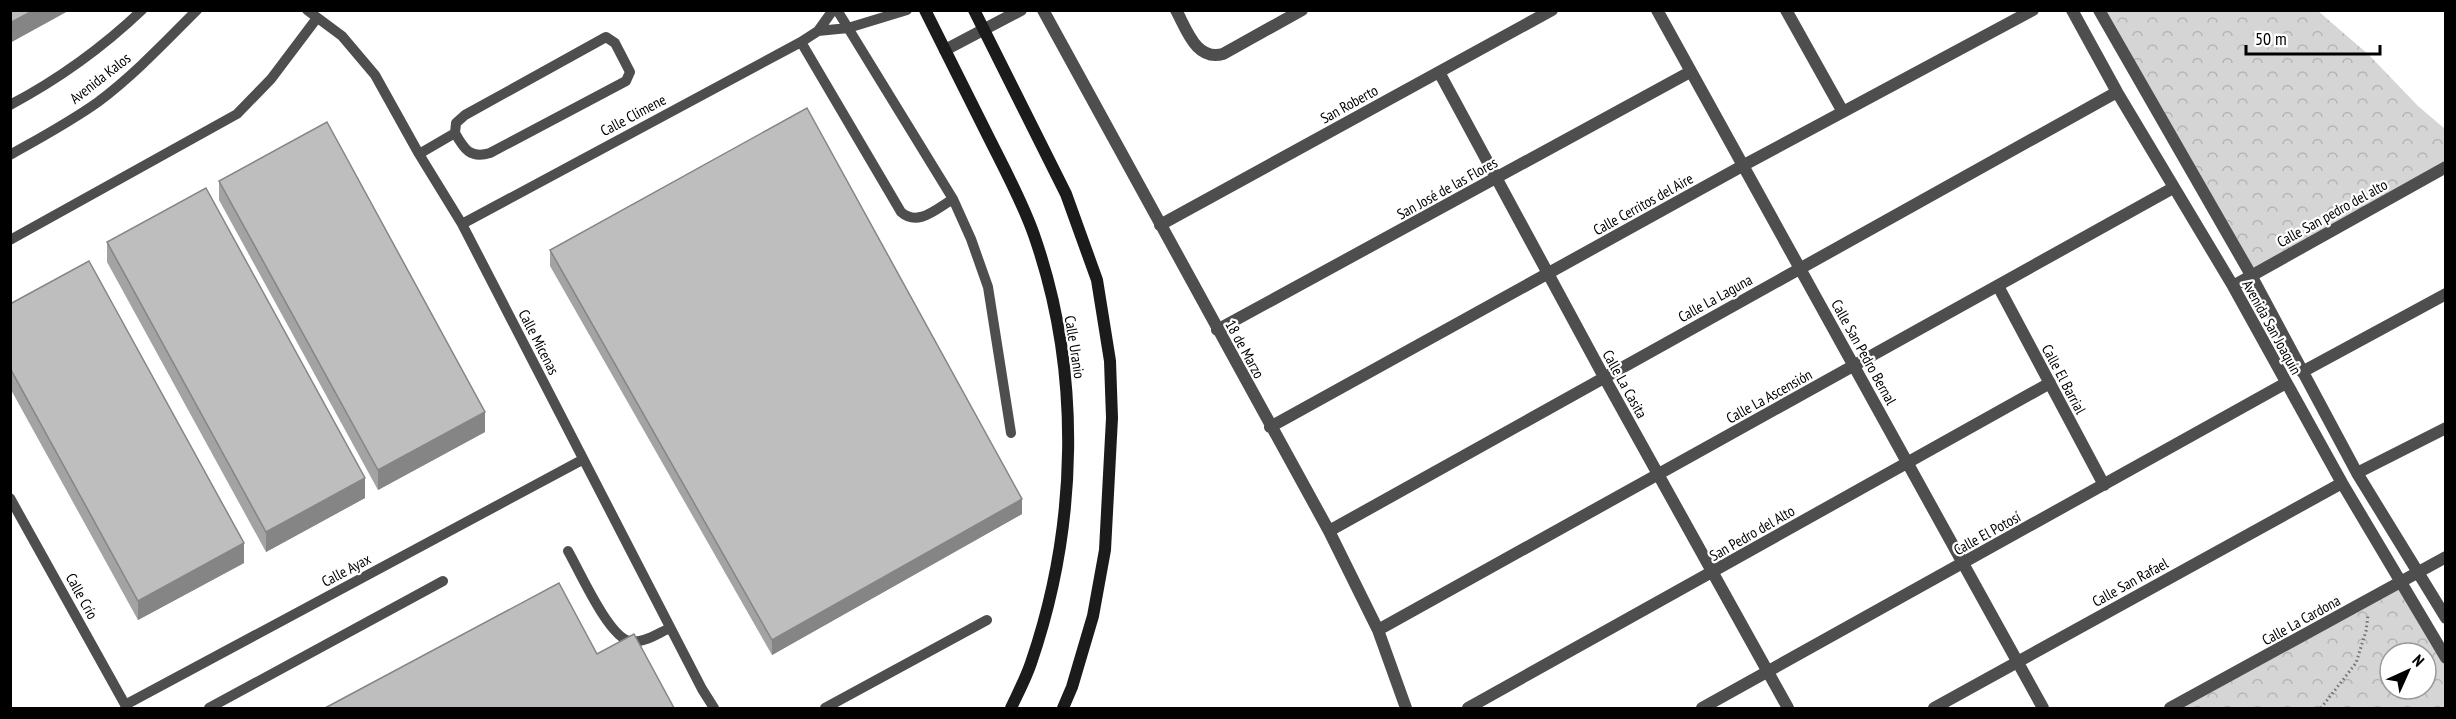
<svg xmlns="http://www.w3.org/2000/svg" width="2456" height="719" font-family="'PT Sans Narrow',sans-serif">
<defs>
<pattern id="park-crowns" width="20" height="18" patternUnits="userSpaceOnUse" patternTransform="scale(1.5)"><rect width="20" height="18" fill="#d5d5d5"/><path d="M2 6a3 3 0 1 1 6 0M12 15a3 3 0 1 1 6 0" fill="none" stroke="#b5b5b5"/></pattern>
</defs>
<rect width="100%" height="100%" fill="#fff"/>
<!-- park -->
<path fill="url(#park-crowns)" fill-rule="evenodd" d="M 2099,11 L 2318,11 L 2369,55 L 2418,106 L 2445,129 L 2445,167 L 2251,275 Z
M 2400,582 L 2445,658 L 2445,708 L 2170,708 ZM 2390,653 L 2426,653 L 2426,689 L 2390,689 Z"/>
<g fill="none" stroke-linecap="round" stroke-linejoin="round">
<!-- path -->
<path stroke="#707070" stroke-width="3" stroke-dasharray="1.5 3" stroke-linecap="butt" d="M 2321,708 L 2356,663 L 2366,631 L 2368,615"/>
<!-- lane -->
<path stroke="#4e4e4e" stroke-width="10" d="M 307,10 L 342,36 L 375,75 L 419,154 L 462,224 L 702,689 L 714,708
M 837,10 L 953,199 L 971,239 L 988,287 L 1011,433
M 818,31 L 848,28 L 907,10
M 801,42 L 901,212 C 918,227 936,209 953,199
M 10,105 C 59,79 102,48 142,10
M 419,154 L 455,133 L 456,123 L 465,115 L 606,37 L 615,43 L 630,72 L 626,81 L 490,153 C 470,159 464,149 455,133
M 10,155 C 40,138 70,122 98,102 C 134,75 165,42 197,10
M 462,224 L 801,42 L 818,31 L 833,10
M 10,240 L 237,114 L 271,79 L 317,18
M 10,498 L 127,708
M 568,551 C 579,570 609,638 630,641 C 643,644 658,633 670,628
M 125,705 L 582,460
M 209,708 L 443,581
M 825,708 L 987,620"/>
<!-- street -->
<path stroke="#4e4e4e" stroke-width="12" d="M 1043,10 L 1329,531 L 1378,630 L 1406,708
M 1176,10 C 1187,30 1196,61 1223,54 L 1302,10
M 1657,10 L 2043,708
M 1786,10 L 1843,112
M 2072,10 L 2117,92 L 2233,286 L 2342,483 L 2446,658
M 2099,10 L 2251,275 L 2357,473 L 2446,618
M 945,50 L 1021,10
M 1439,72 L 1604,377 L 1788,708
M 1160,225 L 1552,10
M 1998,286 L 2104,485
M 2233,286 L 2446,167
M 1217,330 L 1690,72
M 2302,372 L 2446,294
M 1270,427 L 1744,165 L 2033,10
M 2357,473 L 2446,428
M 1329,531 L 2117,92
M 1378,630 L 2173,188
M 1468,708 L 2050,383
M 1702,708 L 2286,383
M 1934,708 L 2342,483
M 2170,708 L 2446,557"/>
<!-- secondary -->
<path stroke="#1b1b1b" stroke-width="12" d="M 925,10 C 946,52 967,94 988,136 C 1004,168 1022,201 1034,235 C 1082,372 1078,526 1031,663 C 1026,678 1018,693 1011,708
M 974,10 L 1066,194 L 1097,280 L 1110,361 L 1112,418 L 1105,550 L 1093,616 L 1072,687 L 1063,708"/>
</g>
<!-- wall -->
<path fill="#a3a3a3" d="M 219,181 L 485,432 L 378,490 L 219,200 Z
M 107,242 L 365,498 L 266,552 L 107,262 Z
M 550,250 L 1022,514 L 772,655 L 550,266 Z
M 10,304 L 244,563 L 138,620 L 10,388 Z"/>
<!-- shaded-wall -->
<path fill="#858585" d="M 34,10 L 70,10 L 10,43 L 10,23 Z
M 485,412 L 485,432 L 378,490 L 378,470 Z
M 365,478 L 365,498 L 266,552 L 266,532 Z
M 1022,499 L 1022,514 L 772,655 L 772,640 Z
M 244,543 L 244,563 L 138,620 L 138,601 Z"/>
<!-- building -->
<path fill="#bebebe" stroke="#858585" stroke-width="1.5" d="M 10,10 L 34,10 L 10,23 Z
M 807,108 L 1022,499 L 772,640 L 550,250 Z
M 327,122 L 485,412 L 378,470 L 219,181 Z
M 206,188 L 365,478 L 266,532 L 107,242 Z
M 89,261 L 244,543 L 138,601 L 10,368 L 10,304 Z
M 559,583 L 597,654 L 634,634 L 674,708 L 325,708 Z"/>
<g text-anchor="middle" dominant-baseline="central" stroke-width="4.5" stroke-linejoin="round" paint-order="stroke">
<!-- street labels -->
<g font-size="15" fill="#000" stroke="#fff">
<text transform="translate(100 78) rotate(-38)">Avenida Kalos</text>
<text transform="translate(1349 104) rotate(-29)">San Roberto</text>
<text transform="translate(633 115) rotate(-28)">Calle Climene</text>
<text transform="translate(1447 188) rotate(-29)">San José de las Flores</text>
<text transform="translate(1643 204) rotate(-29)">Calle Cerritos del Aire</text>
<text transform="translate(2332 213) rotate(-29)">Calle San pedro del alto</text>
<text transform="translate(1715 298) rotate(-29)">Calle La Laguna</text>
<text transform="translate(2272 327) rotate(61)">Avenida San Joaquín</text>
<text transform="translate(539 342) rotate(63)">Calle Micenas</text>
<text transform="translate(1075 347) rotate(81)">Calle Uranio</text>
<text transform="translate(1245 349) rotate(61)">18 de Marzo</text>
<text transform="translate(1864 352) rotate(61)">Calle San Pedro Bernal</text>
<text transform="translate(2064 379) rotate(62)">Calle El Barrial</text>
<text transform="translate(1625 384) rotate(61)">Calle La Casita</text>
<text transform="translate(1769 396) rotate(-29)">Calle La Ascensión</text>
<text transform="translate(1752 533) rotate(-30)">San Pedro del Alto</text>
<text transform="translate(1987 533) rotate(-29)">Calle El Potosí</text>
<text transform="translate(346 570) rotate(-28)">Calle Ayax</text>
<text transform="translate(2130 582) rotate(-29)">Calle San Rafael</text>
<text transform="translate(82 596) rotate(61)">Calle Crío</text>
<text transform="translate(2301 620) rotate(-29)">Calle La Cardona</text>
</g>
</g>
<!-- border -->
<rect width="2456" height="719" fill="none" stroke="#000000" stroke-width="24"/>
<!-- north arrow -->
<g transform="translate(2408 671) rotate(45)"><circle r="28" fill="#ffffff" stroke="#999999" stroke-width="1.5"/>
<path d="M0-4.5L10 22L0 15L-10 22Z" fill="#000000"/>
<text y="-9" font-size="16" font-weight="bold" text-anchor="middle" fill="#000000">N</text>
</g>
<!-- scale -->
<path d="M2246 45v9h134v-9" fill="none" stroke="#000000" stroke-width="3"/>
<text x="2255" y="45" font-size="18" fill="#000000" stroke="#ffffff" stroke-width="4.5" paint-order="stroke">50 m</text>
</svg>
